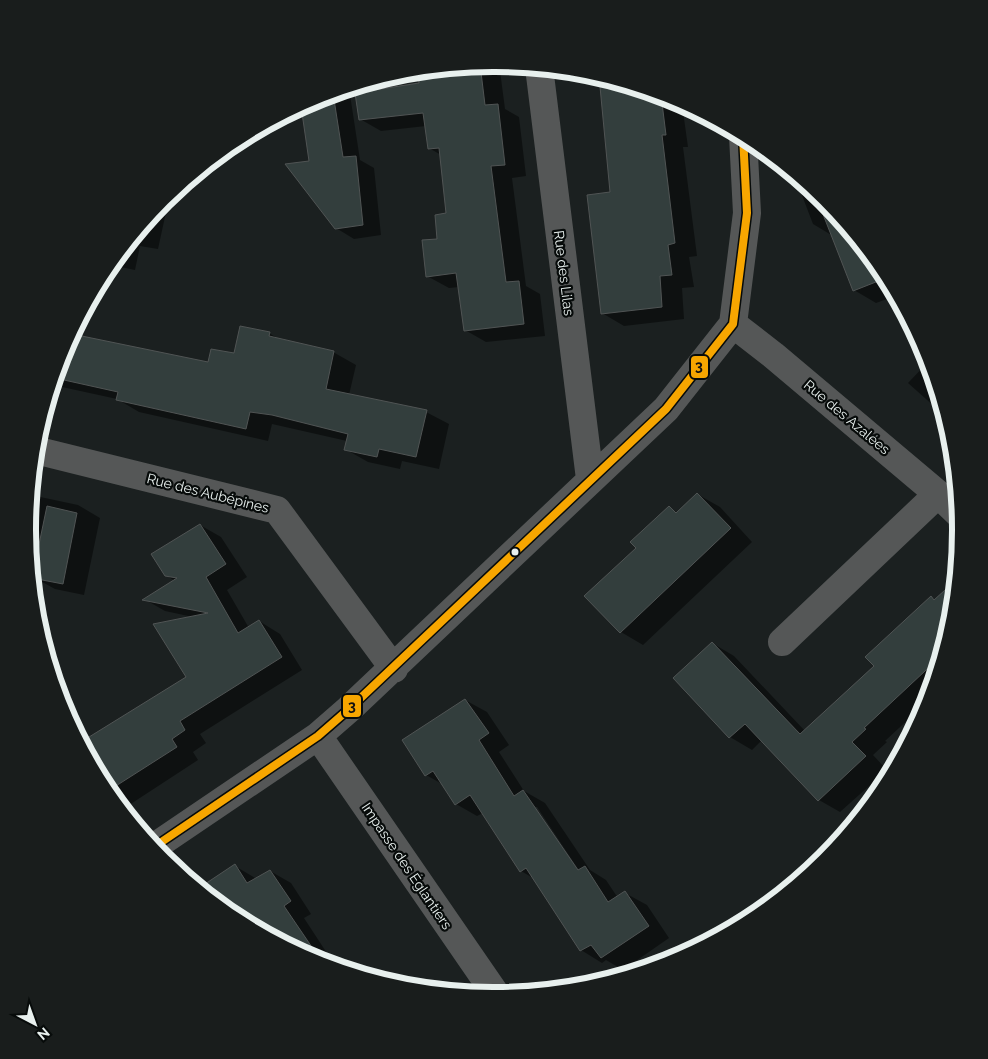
<svg xmlns="http://www.w3.org/2000/svg" width="988" height="1059" font-family="Raleway,sans-serif">
<rect width="100%" height="100%" fill="#1b2020"/>
<!-- shadow -->
<path fill="#0007" fill-rule="evenodd" d="M 494,63 L 499,63 L 505,109 L 519,117 L 526,176 L 512,178 L 526,286 L 540,294 L 545,336 L 486,342 L 465,330 L 459,287 L 449,288 L 427,276 L 448,214 L 441,155 L 429,148 L 426,126 L 381,131 L 360,119 L 421,84 L 420,70 Z
M 586,72 L 673,99 L 682,104 L 688,147 L 683,147 L 697,256 L 689,257 L 694,287 L 682,288 L 684,319 L 624,326 L 602,313 L 611,193 L 600,86 L 586,78 Z
M 349,88 L 360,160 L 374,168 L 381,235 L 354,239 L 336,228 L 310,162 L 316,98 Z
M 803,183 L 824,200 L 882,271 L 900,304 L 890,298 L 876,303 L 854,290 L 833,236 L 813,224 L 798,185 Z
M 180,187 L 176,204 L 168,203 L 158,249 L 140,246 L 135,270 L 111,265 L 164,199 Z
M 269,333 L 280,340 L 333,352 L 356,365 L 349,395 L 426,412 L 449,424 L 439,469 L 402,461 L 400,469 L 368,462 L 345,449 L 347,441 L 272,424 L 268,441 L 139,412 L 117,399 L 62,387 L 60,395 L 50,393 L 63,351 L 72,335 L 208,364 L 235,355 Z
M 928,362 L 944,415 L 908,383 Z
M 697,494 L 720,507 L 752,542 L 643,645 L 621,632 L 669,508 L 678,513 Z
M 31,495 L 78,505 L 100,518 L 84,595 L 55,589 L 33,577 L 37,559 L 30,558 L 28,529 Z
M 200,525 L 221,537 L 247,577 L 227,590 L 249,628 L 259,621 L 280,634 L 302,670 L 200,734 L 206,743 L 193,752 L 198,760 L 123,809 L 106,788 L 82,744 L 188,677 L 193,617 L 165,611 L 144,599 L 175,581 L 166,575 Z
M 955,588 L 951,621 L 927,702 L 885,741 L 887,742 L 873,755 L 887,770 L 840,812 L 819,800 L 762,740 L 752,750 L 730,737 L 675,678 L 712,643 L 734,656 L 805,731 L 876,666 L 931,598 L 936,601 Z
M 465,700 L 487,712 L 509,745 L 499,752 L 524,791 L 545,803 L 590,870 L 606,880 L 618,898 L 625,893 L 647,905 L 669,938 L 623,970 L 606,960 L 602,963 L 581,950 L 533,878 L 521,871 L 483,813 L 477,816 L 456,804 L 444,785 L 426,775 ZM 534,807 L 537,807 L 582,875 L 580,876 Z
M 235,866 L 257,879 L 270,871 L 291,883 L 311,914 L 304,918 L 336,967 L 315,960 L 235,917 L 200,889 Z"/>
<!-- building -->
<path fill="#333e3d" stroke="#505454" d="M 480,64 L 485,105 L 498,104 L 505,165 L 491,166 L 506,282 L 519,281 L 524,324 L 464,331 L 456,273 L 426,277 L 422,240 L 437,239 L 435,215 L 446,213 L 439,148 L 428,149 L 423,113 L 359,120 L 355,93 L 419,83 L 418,70 Z
M 599,76 L 661,95 L 666,135 L 662,135 L 675,243 L 668,245 L 672,275 L 660,276 L 662,307 L 601,314 L 587,195 L 610,192 Z
M 333,93 L 343,157 L 356,156 L 363,225 L 335,229 L 285,164 L 309,161 L 301,106 L 316,98 Z
M 825,201 L 882,271 L 886,278 L 853,291 L 819,204 Z
M 240,326 L 270,332 L 269,336 L 334,351 L 326,389 L 427,410 L 416,457 L 379,449 L 377,457 L 344,450 L 348,434 L 272,415 L 250,412 L 246,429 L 116,400 L 118,392 L 55,378 L 63,351 L 72,334 L 208,362 L 211,349 L 234,353 Z
M 697,493 L 731,528 L 620,633 L 584,596 L 636,548 L 630,542 L 669,506 L 676,513 Z
M 47,506 L 77,513 L 63,584 L 32,578 Z
M 200,524 L 226,564 L 206,577 L 238,633 L 259,620 L 282,657 L 180,721 L 185,730 L 172,739 L 177,747 L 108,791 L 81,742 L 186,677 L 153,624 L 208,613 L 142,600 L 177,578 L 165,576 L 151,554 Z
M 956,580 L 951,621 L 940,657 L 864,728 L 866,729 L 852,742 L 866,756 L 818,801 L 745,724 L 729,738 L 673,678 L 712,642 L 800,734 L 874,666 L 865,657 L 931,596 L 934,600 Z
M 465,699 L 489,733 L 479,740 L 514,796 L 523,790 L 578,870 L 585,866 L 608,902 L 625,891 L 649,926 L 601,958 L 591,945 L 580,951 L 526,868 L 520,872 L 470,795 L 455,805 L 433,771 L 425,776 L 402,740 Z
M 235,864 L 247,883 L 270,870 L 291,901 L 284,906 L 322,962 L 315,960 L 235,917 L 199,888 Z"/>
<g fill="none" stroke-linecap="round" stroke-linejoin="round">
<!-- street -->
<path stroke="#555757" stroke-width="28" d="M 539,67 L 590,479
M 733,324 L 773,355 L 938,494 L 959,514
M 35,450 L 277,510 L 394,669
M 782,642 L 938,494
M 318,736 L 497,996
M 154,847 L 318,736 L 349,709 L 666,409 L 733,324 L 747,213 L 743,136"/>
<!-- bus-1 casing -->
<g stroke="#070b0a" stroke-width="11">
<path id="bus-1" d="M 154,847 L 318,736 L 349,709 L 666,409 L 733,324 L 747,213 L 743,136"/>
</g>
<!-- bus-1 -->
<use href="#bus-1" stroke="#f7a600" stroke-width="8"/>
</g>
<!-- markers -->
<circle fill="#e8f0ee" stroke="#070b0a" stroke-width="2" cx="515" cy="552" r="4.5"/>
<g text-anchor="middle" dominant-baseline="central" stroke-width="4.5" stroke-linejoin="round" paint-order="stroke">
<!-- street labels -->
<g font-size="14" fill="#e8f0ee" stroke="#070b0a">
<text transform="translate(564 273) rotate(83)">Rue des Lilas</text>
<text transform="translate(847 417) rotate(40)">Rue des Azalées</text>
<text transform="translate(208 493) rotate(14)">Rue des Aubépines</text>
<text transform="translate(407 866) rotate(56)">Impasse des Églantiers</text>
</g>
</g>
<!-- crop -->
<path d="M0 0H988V1059H0ZM493 72H495A457 457 0 0 1 952 529V530A457 457 0 0 1 495 987H493A457 457 0 0 1 36 530V529A457 457 0 0 1 493 72Z" fill="#191d1c" fill-rule="evenodd"/>
<path fill="none" stroke="#e8f0ee" stroke-width="6" d="M493 72H495A457 457 0 0 1 952 529V530A457 457 0 0 1 495 987H493A457 457 0 0 1 36 530V529A457 457 0 0 1 493 72Z"/>
<g stroke="#070b0a" stroke-width="2">
<rect x="690" y="355" width="19" height="24" rx="5" fill="#f7a600"/>
<rect x="342" y="694" width="20" height="24" rx="5" fill="#f7a600"/>
</g>
<g font-size="14" text-anchor="middle" font-weight="bold" fill="#111">
<text x="699" y="371">3</text>
<text x="352" y="711">3</text>
</g>
<!-- north arrow -->
<g transform="translate(35 1024) rotate(139)" stroke="#070b0a" stroke-width="4" paint-order="stroke">
<path d="M0-4L9 19L0 12L-9 19Z" fill="#e8f0ee"/>
<text y="-8" font-size="14" font-weight="bold" text-anchor="middle" fill="#e8f0ee">N</text>
</g>
</svg>
